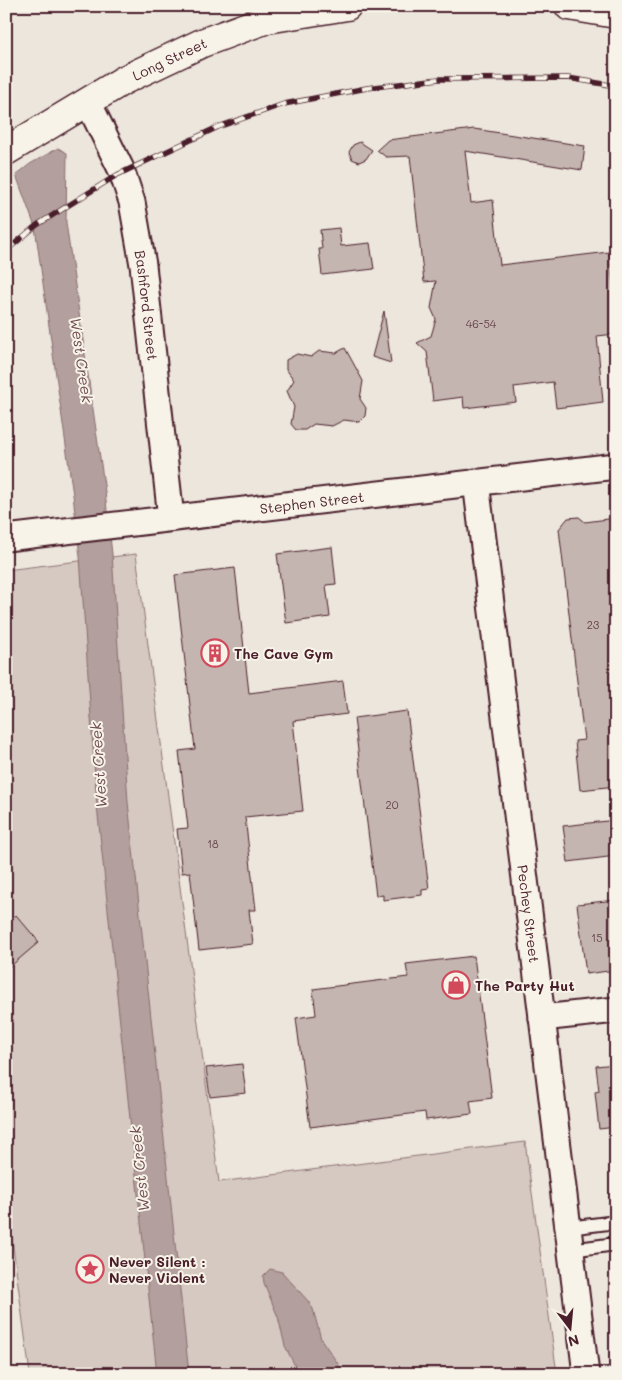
<svg xmlns="http://www.w3.org/2000/svg" width="622" height="1380" font-family="Mali,sans-serif">
<rect width="100%" height="100%" fill="#ece6dd"/>
<filter id="ink" filterUnits="userSpaceOnUse"><feTurbulence type="fractalNoise" baseFrequency=".02" numOctaves="2"/><feDisplacementMap in="SourceGraphic" scale="10" xChannelSelector="R" yChannelSelector="G"/><feConvolveMatrix kernelMatrix="1 2 1 2 8 2 1 2 1" color-interpolation-filters="sRGB"/></filter>
<g filter="url(#ink)">
<!-- green -->
<path fill="#d5c9c2" stroke="#907476" d="M 136,554 L 219,1182 L 525,1142 L 557,1374 L 30,1374 L 6,1194 L 6,570 Z"/>
<!-- water -->
<path fill="#b39f9d" stroke="#896c6f" d="M 58,148 L 67,153 L 66,223 L 105,492 L 112,554 L 128,802 L 189,1374 L 157,1374 L 97,806 L 80,557 L 73,495 L 35,227 L 16,175 L 30,164 Z
M 270,1269 L 282,1272 L 308,1301 L 313,1309 L 321,1339 L 345,1374 L 299,1374 L 285,1346 L 278,1317 L 264,1283 L 263,1276 Z"/>
<!-- building -->
<path fill="#c4b5b0" stroke="#4a1f2b" d="M 474,129 L 585,146 L 582,170 L 465,151 L 471,203 L 493,200 L 500,265 L 609,252 L 616,312 L 616,334 L 597,336 L 603,402 L 556,408 L 553,382 L 514,387 L 516,402 L 464,408 L 463,397 L 433,401 L 427,352 L 417,343 L 431,336 L 436,319 L 431,308 L 436,281 L 424,282 L 410,156 L 386,157 L 377,150 L 388,140 Z
M 360,142 L 372,150 L 366,159 L 359,162 L 352,159 L 349,152 L 353,145 Z
M 339,228 L 341,246 L 370,243 L 374,269 L 322,275 L 319,249 L 322,249 L 320,230 Z
M 384,311 L 391,363 L 372,357 Z
M 345,348 L 363,381 L 360,399 L 366,408 L 365,416 L 359,422 L 344,420 L 332,426 L 314,424 L 305,430 L 296,430 L 291,424 L 294,407 L 287,391 L 294,380 L 286,369 L 286,360 L 297,354 L 311,357 L 319,351 L 336,353 Z
M 579,517 L 585,522 L 616,518 L 616,786 L 580,790 L 575,741 L 584,740 L 559,529 L 568,518 Z
M 332,547 L 336,584 L 326,585 L 330,617 L 286,623 L 277,554 Z
M 235,568 L 249,693 L 343,681 L 347,714 L 293,721 L 303,811 L 245,817 L 256,910 L 249,910 L 253,944 L 199,950 L 190,872 L 182,873 L 177,829 L 188,828 L 179,751 L 195,749 L 175,575 Z
M 407,711 L 429,889 L 422,890 L 422,895 L 383,900 L 383,895 L 376,896 L 354,718 Z
M 616,820 L 616,856 L 568,862 L 563,826 Z
M 616,900 L 616,970 L 586,974 L 577,904 Z
M 16,915 L 39,942 L 6,970 L 6,923 Z
M 474,956 L 492,1098 L 470,1101 L 472,1114 L 426,1120 L 425,1112 L 310,1127 L 296,1018 L 316,1015 L 313,989 L 408,977 L 406,964 Z
M 242,1064 L 246,1093 L 210,1097 L 206,1068 Z
M 616,1064 L 616,1127 L 599,1129 L 595,1092 L 599,1091 L 596,1066 Z"/>
<g fill="none" stroke-linecap="round" stroke-linejoin="round">
<!-- lane casing -->
<g stroke="#4a1f2b" stroke-width="16">
<path id="lane" d="M 568,1228 L 616,1222
M 570,1250 L 616,1244"/>
</g>
<!-- street casing -->
<g stroke="#4a1f2b" stroke-width="29">
<g id="street">
<path id="s1" d="M 88,102 L 121,169 L 132,202 L 143,265 L 171,518"/>
<path id="s2" d="M 476,482 L 586,1374"/>
<path id="s3" d="M 6,538 L 616,466"/>
<path d="M 542,1018 L 616,1010"/>
</g>
</g>
<!-- secondary casing -->
<g stroke="#4a1f2b" stroke-width="31">
<g id="secondary">
<path d="M 569,6 L 616,14"/>
<path id="s4" d="M 6,151 L 124,80 L 202,43 L 267,19 L 347,6"/>
</g>
</g>
<!-- lane -->
<use href="#lane" stroke="#f7f3e8" stroke-width="12"/>
<!-- street -->
<use href="#street" stroke="#f7f3e8" stroke-width="25"/>
<!-- secondary -->
<use href="#secondary" stroke="#f7f3e8" stroke-width="28"/>
<!-- rail casing -->
<g stroke="#4a1f2b" stroke-width="5.5">
<path id="rail" d="M 6,251 L 37,225 L 117,175 L 218,127 L 284,104 L 367,88 L 439,79 L 568,78 L 616,86"/>
</g>
<!-- rail -->
<use href="#rail" stroke="#f7f3e8" stroke-width="4" stroke-dasharray="11" stroke-linecap="butt"/>
</g>
</g>
<!-- icons -->
<defs>
<g id="building-ring" transform="scale(1.4375)"><circle r="9.5" fill="#f7f3e8" stroke="#d1495b" stroke-width="1.5"/><path d="M-4-6H4V6H1V3H-1V6H-4ZM-2.5-4.3h1.7v1.8h-1.7ZM.8-4.3h1.7v1.8H.8ZM-2.5-1h1.7V.8h-1.7ZM.8-1h1.7V.8H.8Z" fill="#d1495b"/></g>
<g id="shop-ring" transform="scale(1.4375)"><circle r="9.5" fill="#f7f3e8" stroke="#d1495b" stroke-width="1.5"/><path d="M-5-2.5h2.3a2.7 3.5 0 0 1 5.4 0H5L5.5 6h-11ZM-1.5-2.5h3a1.5 2.3 0 0 0-3 0Z" fill="#d1495b"/></g>
<g id="sight-ring" transform="scale(1.4375)"><circle r="9.5" fill="#f7f3e8" stroke="#d1495b" stroke-width="1.5"/><path d="M0-6L1.8-2.2L6-1.7L2.9 1.2L3.7 5.4L0 3.3L-3.7 5.4L-2.9 1.2L-6-1.7L-1.8-2.2Z" fill="#d1495b"/></g>
</defs>
<g fill-rule="evenodd">
<use href="#building-ring" x="215" y="653"/>
<use href="#shop-ring" x="456" y="985"/>
<use href="#sight-ring" x="90" y="1269"/>
</g>
<g text-anchor="middle" dominant-baseline="central" stroke-width="4" stroke-linejoin="round" paint-order="stroke">
<!-- number labels -->
<g font-size="11" fill="#68444c">
<text x="481" y="323">46-54</text>
<text x="593" y="624">23</text>
<text x="392" y="804">20</text>
<text x="213" y="843">18</text>
<text x="597" y="937">15</text>
</g>
<!-- street labels -->
<g font-size="14" fill="#4a1f2b" stroke="#f7f3e8">
<text stroke="none"><textPath href="#s4" startOffset="188">Long Street</textPath></text>
<text stroke="none"><textPath href="#s1" startOffset="214">Bashford Street</textPath></text>
<text stroke="none"><textPath href="#s3" startOffset="308">Stephen Street</textPath></text>
<text stroke="none"><textPath href="#s2" startOffset="435">Pechey Street</textPath></text>
</g>
<!-- poi labels -->
<g font-size="14" font-weight="bold" fill="#4a1f2b" stroke="#f7f3e8" text-anchor="start">
<text x="234" y="653">The Cave Gym</text>
<text x="475" y="985">The Party Hut</text>
<text x="109" y="1261">Never Silent :<tspan x="109" dy="16">Never Violent</tspan></text>
</g>
<!-- water labels -->
<g font-size="15" font-style="italic" fill="#6f4c53" stroke="#f7f3e8">
<text transform="translate(82 360) rotate(82)">West Creek</text>
<text transform="translate(98 765) rotate(-94)">West Creek</text>
<text transform="translate(139 1169) rotate(-96)">West Creek</text>
</g>
</g>
<!-- margin -->
<rect width="622" height="1380" fill="none" stroke="#f7f3e8" stroke-width="25"/>
<rect x="12" y="12" width="597" height="1355" fill="none" stroke="#4a1f2b" stroke-width="2" filter="url(#ink)"/>
<!-- north arrow -->
<g transform="translate(570 1328) rotate(164)" stroke="#f7f3e8" stroke-width="4" paint-order="stroke">
<path d="M0-4L9 19L0 12L-9 19Z" fill="#4a1f2b"/>
<text y="-8" font-size="14" font-weight="bold" text-anchor="middle" fill="#4a1f2b">N</text>
</g>
</svg>
